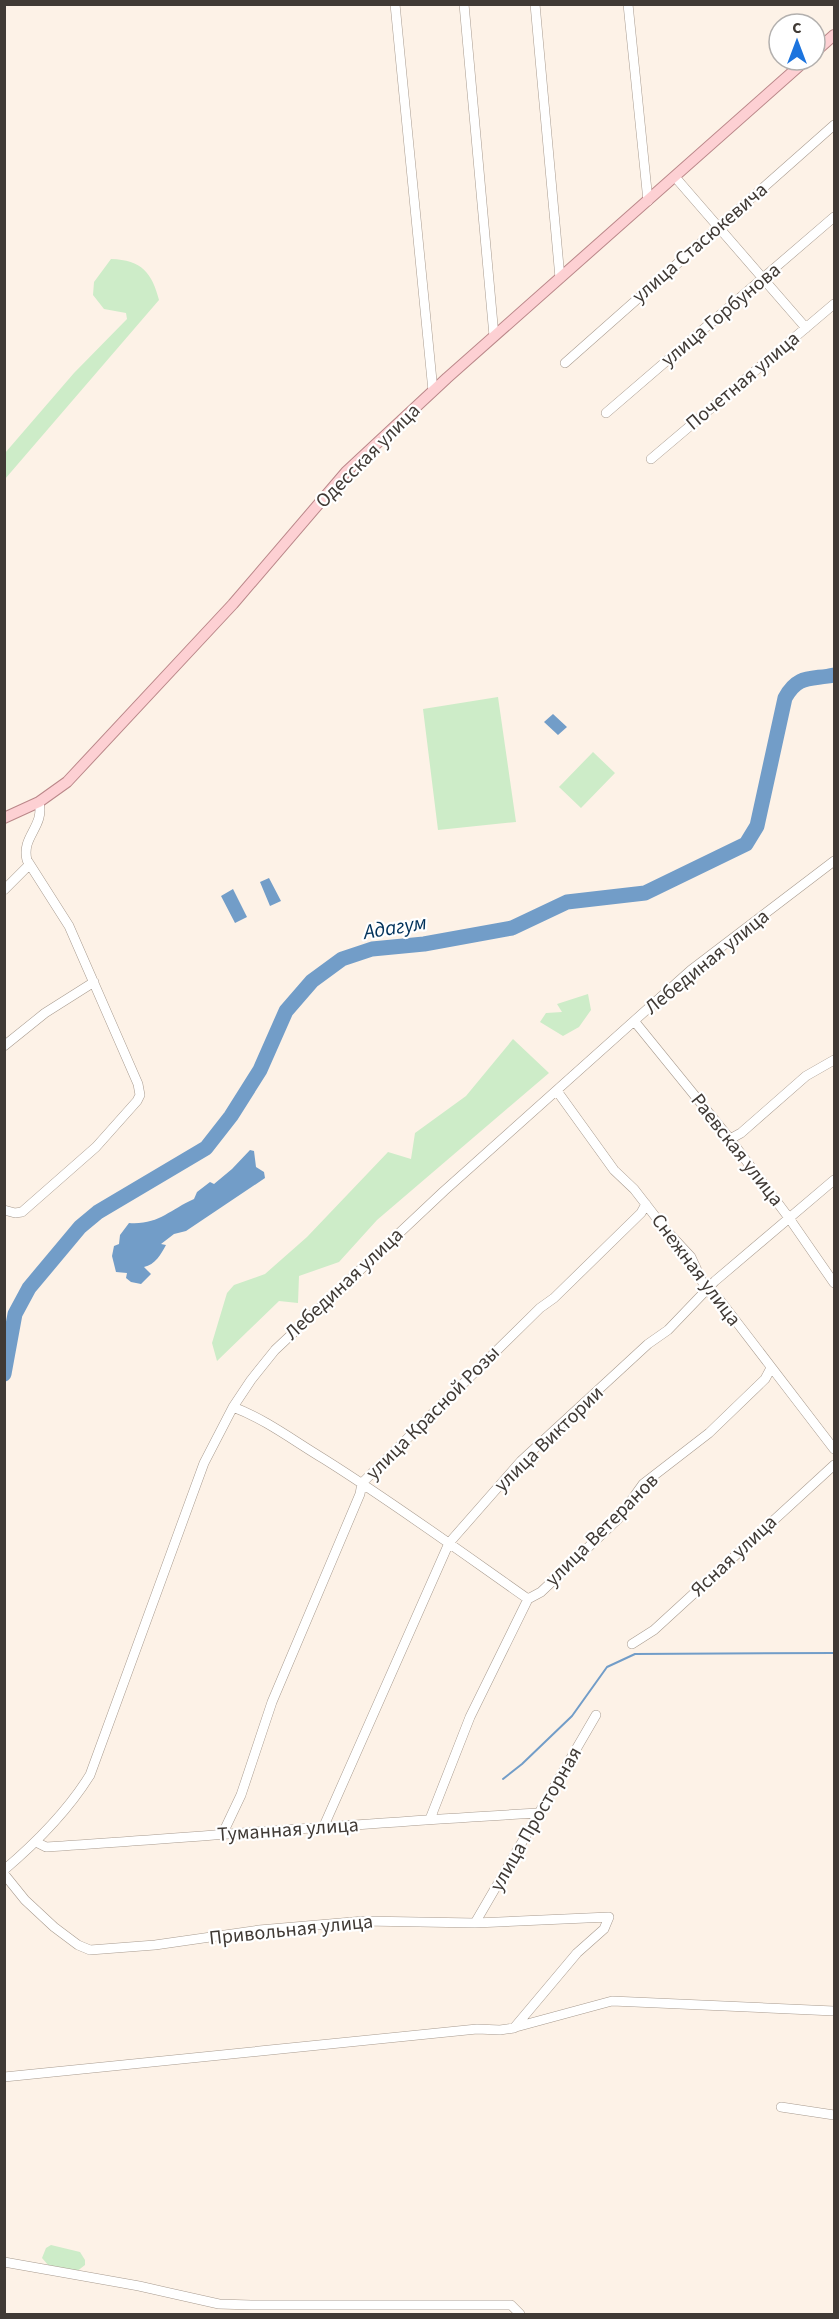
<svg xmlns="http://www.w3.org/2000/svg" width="839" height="2319" font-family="'Source Sans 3',sans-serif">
<rect width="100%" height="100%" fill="#fdf2e7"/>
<!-- green -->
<path fill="#cdecc8" d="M 111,259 C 142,260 152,273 159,300 L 5,479 L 5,453 L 74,373 L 127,319 L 126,313 L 104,309 L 93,295 L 94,282 Z
M 498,697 L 516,822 L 438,830 L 423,709 Z
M 593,752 L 615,773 L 581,808 L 559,787 Z
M 588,994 L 591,1010 L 579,1027 L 563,1036 L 540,1022 L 546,1013 L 562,1012 L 557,1004 Z
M 513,1039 L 549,1073 L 377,1220 L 339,1262 L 299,1276 L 298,1303 L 279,1301 L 217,1361 L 212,1343 L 227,1293 L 234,1285 L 265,1274 L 307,1237 L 388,1152 L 411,1159 L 415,1133 L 466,1096 Z
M 51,2245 L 80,2252 L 85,2260 L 85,2265 L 76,2272 L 49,2266 L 42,2258 L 46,2248 Z"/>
<!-- water -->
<path fill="#729dc8" d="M 553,714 L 567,727 L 558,735 L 544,722 Z
M 269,878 L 281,901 L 270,906 L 260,882 Z
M 233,889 L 247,917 L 235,923 L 221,896 Z
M 250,1150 L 254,1151 L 256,1167 L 264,1172 L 265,1178 L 186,1231 L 174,1234 L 161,1244 L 166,1245 C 161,1254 155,1265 144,1267 L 151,1274 L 141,1284 L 131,1282 L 126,1278 L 127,1273 L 116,1272 L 112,1256 L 114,1246 L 119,1244 L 120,1235 L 129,1223 C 159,1225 169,1210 194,1199 L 197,1192 L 210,1182 L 214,1184 L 232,1169 Z"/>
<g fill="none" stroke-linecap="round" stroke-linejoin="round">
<!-- stream -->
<path stroke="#729dc8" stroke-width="2" d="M 503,1779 L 522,1764 L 572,1716 L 607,1667 L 635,1654 L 834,1653"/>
<!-- river -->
<path stroke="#729dc8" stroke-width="15" d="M 4,1374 L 15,1314 L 29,1288 L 80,1227 L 98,1212 L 206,1148 L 231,1116 L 260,1070 L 286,1011 L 312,981 L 342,959 L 372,949 L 424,944 L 512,928 L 567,902 L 645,893 L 746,844 L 757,826 L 785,698 C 798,674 811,680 834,675"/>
<!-- minor casing -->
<g stroke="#a89b8f" stroke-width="10">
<path id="minor" d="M 395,4 L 433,391
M 464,4 L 494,336
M 535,4 L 560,278
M 628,4 L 648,201
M 675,177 L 806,328
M 565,363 L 834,125
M 606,413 L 834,217
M 651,459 L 834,304
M 4,890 L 29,865
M 635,1022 L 730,1139 L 789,1218 L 834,1283
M 4,1046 L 45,1013 L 94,982
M 557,1091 L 614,1170 L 634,1189 L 665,1229 L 691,1257 L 706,1290 L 719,1299 L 834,1449
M 730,1139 L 741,1133 L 806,1076 L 834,1060
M 4,1210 L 15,1213 L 22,1212 L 96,1147 L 137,1101 L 140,1095 L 138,1084 L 69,926 L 27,860 C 21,836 45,827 39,802
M 233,1407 C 265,1419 294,1441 324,1459 C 394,1503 461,1552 528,1599
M 632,1644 L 654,1630 L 834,1465
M 430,1819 L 470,1717 L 528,1599 L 541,1592 L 618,1519 L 643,1484 L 709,1433 L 765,1379 L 771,1368
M 323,1828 L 449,1543 L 521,1461 L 648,1344 L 668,1330 L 715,1281 L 834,1180
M 222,1835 L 241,1795 L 272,1702 L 360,1494 L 362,1483 L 540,1308 L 554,1298 L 641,1213 L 646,1204
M 36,1842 L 46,1847 C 211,1836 375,1822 540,1813
M 4,1870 C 37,1842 67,1812 90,1775 L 204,1463 L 233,1407 L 251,1380 L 275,1350 L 444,1191 L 691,970 L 834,861
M 4,1874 L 25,1900 L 54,1927 L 78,1945 L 90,1950 L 155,1945 L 259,1930 L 364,1921 L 475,1923 L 609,1917 L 604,1929 L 577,1953 L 514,2028 L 500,2030 L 477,2029 L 4,2077
M 475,1923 L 596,1715
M 516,2027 L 612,2001 L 834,2011
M 781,2107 L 834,2115
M 4,2262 L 139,2286 L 219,2304 L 251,2305 L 511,2305 L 520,2314"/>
</g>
<!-- major casing -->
<g stroke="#ba8789" stroke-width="12">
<path id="major" d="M 815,52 L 834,35
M 4,818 L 39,802 L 67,782 L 233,604 L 346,472 L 447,378 L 806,60"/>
</g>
<!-- minor -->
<use href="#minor" stroke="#fff" stroke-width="9"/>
<!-- major -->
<use href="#major" stroke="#fdd0d3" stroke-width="10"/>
</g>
<g text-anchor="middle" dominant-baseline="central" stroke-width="4.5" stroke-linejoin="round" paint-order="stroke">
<!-- street labels -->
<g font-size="20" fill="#403a35" stroke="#fff">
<text transform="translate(700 243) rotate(-41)">улица Стасюкевича</text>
<text transform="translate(721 315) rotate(-40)">улица Горбунова</text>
<text transform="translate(743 381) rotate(-40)">Почетная улица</text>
<text transform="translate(368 456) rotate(-45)">Одесская улица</text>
<text transform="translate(707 962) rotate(-39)">Лебединая улица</text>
<text transform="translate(737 1150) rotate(52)">Раевская улица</text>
<text transform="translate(696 1270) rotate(53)">Снежная улица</text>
<text transform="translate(344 1284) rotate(-43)">Лебединая улица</text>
<text transform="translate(433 1413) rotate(-45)">улица Красной Розы</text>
<text transform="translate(549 1439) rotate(-44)">улица Виктории</text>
<text transform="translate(602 1530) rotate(-45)">улица Ветеранов</text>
<text transform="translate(734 1556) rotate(-43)">Ясная улица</text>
<text transform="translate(536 1819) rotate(-60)">улица Просторная</text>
<text transform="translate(288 1830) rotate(-4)">Туманная улица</text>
<text transform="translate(291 1930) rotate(-6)">Привольная улица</text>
</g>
<!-- water labels -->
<g font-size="21" font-style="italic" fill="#00315a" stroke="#fff">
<text transform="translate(395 927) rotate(-9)">Адагум</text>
</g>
</g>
<!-- border -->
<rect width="839" height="2319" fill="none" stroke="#403a35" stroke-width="12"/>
<!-- north arrow -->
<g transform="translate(797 42)"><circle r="28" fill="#ffffff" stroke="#b3b0ae" stroke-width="1.5"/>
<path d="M0-4.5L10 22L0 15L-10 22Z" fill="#1c74de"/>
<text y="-9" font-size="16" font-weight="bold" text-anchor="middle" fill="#403a35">С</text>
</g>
</svg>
